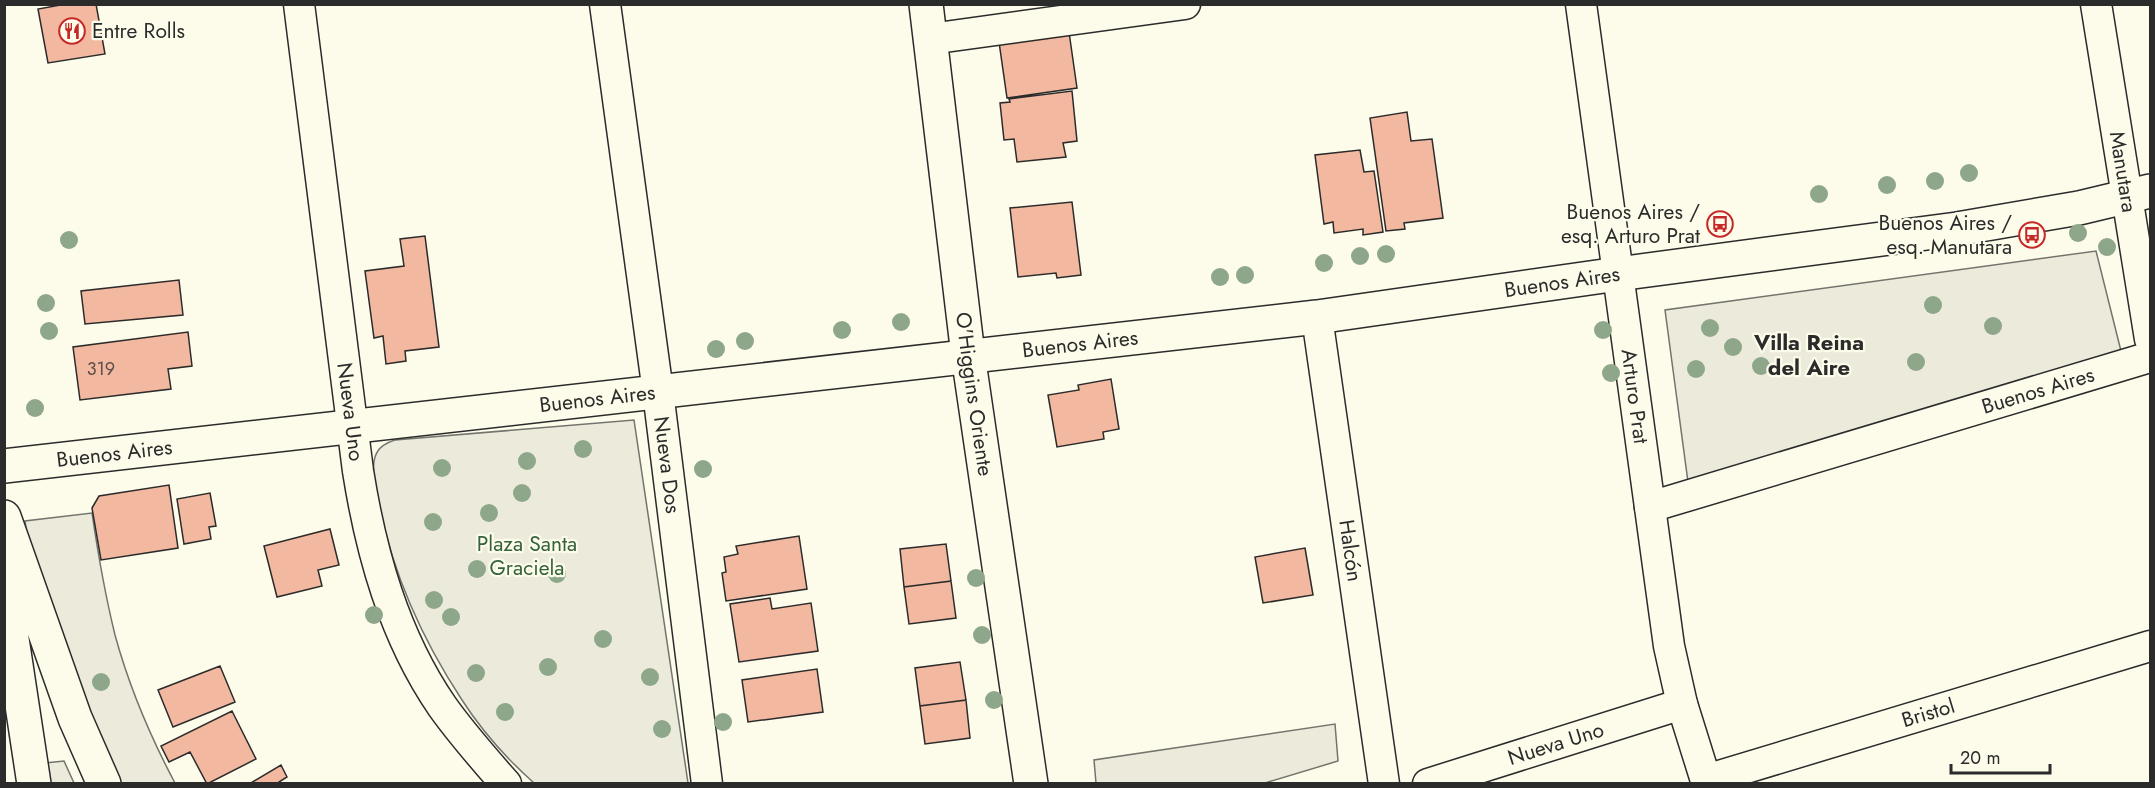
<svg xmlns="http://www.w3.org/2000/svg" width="2155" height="788" font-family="Jost,sans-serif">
<rect width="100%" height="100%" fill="#fdfbea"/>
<!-- green -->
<path fill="#ecebdb" stroke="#74746e" stroke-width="1.5" d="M 2096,251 L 2121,351 L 1688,482 L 1665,310 Z
M 634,420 L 688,783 L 534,783 C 507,759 482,731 462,700 C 422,639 391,570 378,498 C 376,486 371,469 375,457 C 378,447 386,443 395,440 Z
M 92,513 C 98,554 105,594 115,635 C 129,686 150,736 175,783 L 113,783 L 29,547 L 25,521 Z
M 1335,724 L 1338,761 L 1265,783 L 1096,783 L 1094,760 Z
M 64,761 L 74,783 L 44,784 L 45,763 Z"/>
<!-- building -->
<path fill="#f2b8a0" stroke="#2b2b2b" stroke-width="1.5" d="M 66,4 L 96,4 L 105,54 L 48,63 L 38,9 Z
M 1069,32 L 1077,88 L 1007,98 L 999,42 Z
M 1072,91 L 1077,141 L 1063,143 L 1066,157 L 1017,162 L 1014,139 L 1004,140 L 1000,103 L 1010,102 L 1009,99 Z
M 1407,112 L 1411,141 L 1432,139 L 1443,218 L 1404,223 L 1405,229 L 1386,231 L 1370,118 Z
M 1360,150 L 1364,172 L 1374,171 L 1383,232 L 1363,235 L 1363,229 L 1334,233 L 1333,222 L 1324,224 L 1315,155 Z
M 1072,202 L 1081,275 L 1057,278 L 1056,273 L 1018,277 L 1010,208 Z
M 425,236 L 439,347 L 405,351 L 406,361 L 386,364 L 383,336 L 374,338 L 365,271 L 404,266 L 400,239 Z
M 179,280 L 183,315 L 85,324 L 81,291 Z
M 188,332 L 192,366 L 168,369 L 171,389 L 80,400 L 73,347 Z
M 1111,379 L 1119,429 L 1103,432 L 1104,439 L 1057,447 L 1048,395 L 1079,390 L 1078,385 Z
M 169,485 L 178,548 L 101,560 L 92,508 L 99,496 Z
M 210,493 L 216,526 L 209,527 L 211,539 L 184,544 L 177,499 Z
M 330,529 L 339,565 L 318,570 L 322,586 L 277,597 L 264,546 Z
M 799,536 L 807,589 L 726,601 L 722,573 L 726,572 L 724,557 L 738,554 L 736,546 Z
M 946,544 L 951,581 L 904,587 L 900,549 Z
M 1305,548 L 1313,595 L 1263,603 L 1255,557 Z
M 951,581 L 956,618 L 909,624 L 904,587 Z
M 770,598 L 772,609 L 811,603 L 818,651 L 739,662 L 730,604 Z
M 960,662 L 966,700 L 920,706 L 915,668 Z
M 220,666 L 235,702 L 173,727 L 158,690 Z
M 817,669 L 823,712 L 748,722 L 742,680 Z
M 966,700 L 970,738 L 925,744 L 920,706 Z
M 232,711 L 256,759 L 207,784 L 190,752 L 169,762 L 161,746 Z
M 281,765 L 287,777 L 279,782 L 280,784 L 249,784 Z"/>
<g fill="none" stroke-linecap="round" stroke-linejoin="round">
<!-- minor casing -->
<g stroke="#2b2b2b" stroke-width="33">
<g id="minor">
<path id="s1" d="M 299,4 L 358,471 C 371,553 394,636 442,706 C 461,733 484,759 506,784"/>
<path id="s2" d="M 605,4 L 658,392 L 707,784"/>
<path id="s3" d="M 1581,4 L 1669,646 L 1682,704 L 1707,784"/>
<path id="s4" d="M 2096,4 L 2150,339"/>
<path d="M 930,39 L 1185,4"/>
<path id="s5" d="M 1317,317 L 1384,784"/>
<path id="s6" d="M 1650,507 L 2150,357"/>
<path id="s7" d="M 1706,780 L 2150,646"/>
<path id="s8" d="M 1428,784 L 1682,704"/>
</g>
</g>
<!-- tertiary casing -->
<g stroke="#2b2b2b" stroke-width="36">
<g id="tertiary">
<path id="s9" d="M 926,4 L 968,355 L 1031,784"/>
<path id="s10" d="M 4,466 L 1317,317 L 1618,274 L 1957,229 L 2079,208 L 2150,191"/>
</g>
</g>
<!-- primary casing -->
<g stroke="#2b2b2b" stroke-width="36">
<path id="primary" d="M 4,517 L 75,718 L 104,784
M 4,586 L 34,784"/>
</g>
<!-- minor -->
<use href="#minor" stroke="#fdfbea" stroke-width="30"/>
<!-- tertiary -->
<use href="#tertiary" stroke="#fdfbea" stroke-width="33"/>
<!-- primary -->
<use href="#primary" stroke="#fdfbea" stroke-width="33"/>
</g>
<!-- trees -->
<g fill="#8ea78a">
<circle cx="1969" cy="173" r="9"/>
<circle cx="1935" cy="181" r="9"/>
<circle cx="1887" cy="185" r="9"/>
<circle cx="1819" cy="194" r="9"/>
<circle cx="2078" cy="233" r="9"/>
<circle cx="69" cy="240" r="9"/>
<circle cx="2107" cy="247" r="9"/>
<circle cx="1386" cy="254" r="9"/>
<circle cx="1360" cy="256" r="9"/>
<circle cx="1324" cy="263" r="9"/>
<circle cx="1245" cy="275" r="9"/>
<circle cx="1220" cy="277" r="9"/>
<circle cx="46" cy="303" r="9"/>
<circle cx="1933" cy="305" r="9"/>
<circle cx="901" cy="322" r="9"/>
<circle cx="1993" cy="326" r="9"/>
<circle cx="1710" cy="328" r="9"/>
<circle cx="842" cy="330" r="9"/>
<circle cx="1603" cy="330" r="9"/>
<circle cx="49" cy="331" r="9"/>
<circle cx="745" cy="341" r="9"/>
<circle cx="1733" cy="347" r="9"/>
<circle cx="716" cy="349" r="9"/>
<circle cx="1916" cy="362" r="9"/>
<circle cx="1761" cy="366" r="9"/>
<circle cx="1696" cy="369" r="9"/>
<circle cx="1611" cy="373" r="9"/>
<circle cx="35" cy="408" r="9"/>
<circle cx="583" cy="449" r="9"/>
<circle cx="527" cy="461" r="9"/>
<circle cx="442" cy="468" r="9"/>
<circle cx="703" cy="469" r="9"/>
<circle cx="522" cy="493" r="9"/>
<circle cx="489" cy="513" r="9"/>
<circle cx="433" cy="522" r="9"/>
<circle cx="477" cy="569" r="9"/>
<circle cx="557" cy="574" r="9"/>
<circle cx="976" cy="578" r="9"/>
<circle cx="434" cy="600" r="9"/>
<circle cx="374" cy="615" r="9"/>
<circle cx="451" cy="617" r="9"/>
<circle cx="982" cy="635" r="9"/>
<circle cx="603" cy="639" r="9"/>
<circle cx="548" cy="667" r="9"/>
<circle cx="476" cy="673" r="9"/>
<circle cx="650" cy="677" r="9"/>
<circle cx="101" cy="682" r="9"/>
<circle cx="994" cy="700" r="9"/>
<circle cx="505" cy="712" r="9"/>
<circle cx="723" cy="722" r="9"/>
<circle cx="662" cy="729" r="9"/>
</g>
<!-- icons -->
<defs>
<g id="restaurant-ring" transform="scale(1.35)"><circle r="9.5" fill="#fdfbea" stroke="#c62828" stroke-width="1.5"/><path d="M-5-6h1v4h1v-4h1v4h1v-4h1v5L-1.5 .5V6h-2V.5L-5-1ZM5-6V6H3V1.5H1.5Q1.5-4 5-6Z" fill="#c62828"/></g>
<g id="bus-ring" transform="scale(1.35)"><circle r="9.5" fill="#fdfbea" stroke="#c62828" stroke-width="1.5"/><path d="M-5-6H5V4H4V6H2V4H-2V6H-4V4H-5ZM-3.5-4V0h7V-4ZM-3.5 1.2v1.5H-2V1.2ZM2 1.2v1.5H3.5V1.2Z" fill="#c62828"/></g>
</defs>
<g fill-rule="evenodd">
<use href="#restaurant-ring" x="72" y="31"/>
<use href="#bus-ring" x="1720" y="224"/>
<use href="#bus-ring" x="2032" y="235"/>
</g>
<g text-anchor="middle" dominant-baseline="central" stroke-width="4.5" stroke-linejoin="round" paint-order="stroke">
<!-- number labels -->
<g font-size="18" fill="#5d4e48">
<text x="101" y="369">319</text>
</g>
<!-- poi labels -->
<g font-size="21" fill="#2b2b2b" stroke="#fdfbea" text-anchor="end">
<text x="92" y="31" text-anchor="start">Entre Rolls</text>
<text x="1700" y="212">Buenos Aires /<tspan x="1700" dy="24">esq. Arturo Prat</tspan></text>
<text x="2012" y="223">Buenos Aires /<tspan x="2012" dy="24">esq. Manutara</tspan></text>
</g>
<!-- street labels -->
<g font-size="21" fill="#2b2b2b" stroke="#fdfbea">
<text stroke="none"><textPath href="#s4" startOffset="170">Manutara</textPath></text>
<text stroke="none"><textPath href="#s10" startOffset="1569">Buenos Aires</textPath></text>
<text stroke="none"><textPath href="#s10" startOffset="1083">Buenos Aires</textPath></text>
<text stroke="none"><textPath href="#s6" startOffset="405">Buenos Aires</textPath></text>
<text stroke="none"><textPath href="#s9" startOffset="393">O'Higgins Oriente</textPath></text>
<text stroke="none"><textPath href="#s3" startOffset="396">Arturo Prat</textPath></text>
<text stroke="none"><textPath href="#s10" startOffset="597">Buenos Aires</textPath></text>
<text stroke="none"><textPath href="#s1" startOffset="411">Nueva Uno</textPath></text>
<text stroke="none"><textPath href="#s10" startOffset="111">Buenos Aires</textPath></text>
<text stroke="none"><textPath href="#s2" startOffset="465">Nueva Dos</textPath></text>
<text stroke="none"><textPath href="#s5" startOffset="236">Halcón</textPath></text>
<text stroke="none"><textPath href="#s7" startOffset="232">Bristol</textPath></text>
<text stroke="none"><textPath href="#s8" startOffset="134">Nueva Uno</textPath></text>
</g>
<!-- park labels -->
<g font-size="21" fill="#34623c" stroke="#fdfbea">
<text x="527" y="544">Plaza Santa<tspan x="527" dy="24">Graciela</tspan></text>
</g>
<!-- neighbourhood labels -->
<g font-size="22" font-weight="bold" fill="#2b2b2b" stroke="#fdfbea">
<text x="1809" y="342">Villa Reina<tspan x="1809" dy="25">del Aire</tspan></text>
</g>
</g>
<!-- border -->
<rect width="2155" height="788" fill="none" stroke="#2b2b2b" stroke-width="12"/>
<!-- scale -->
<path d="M1951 764v9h99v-9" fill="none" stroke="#2b2b2b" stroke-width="3"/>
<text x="1960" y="764" font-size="18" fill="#2b2b2b" stroke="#fdfbea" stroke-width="4.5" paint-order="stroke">20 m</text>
</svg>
